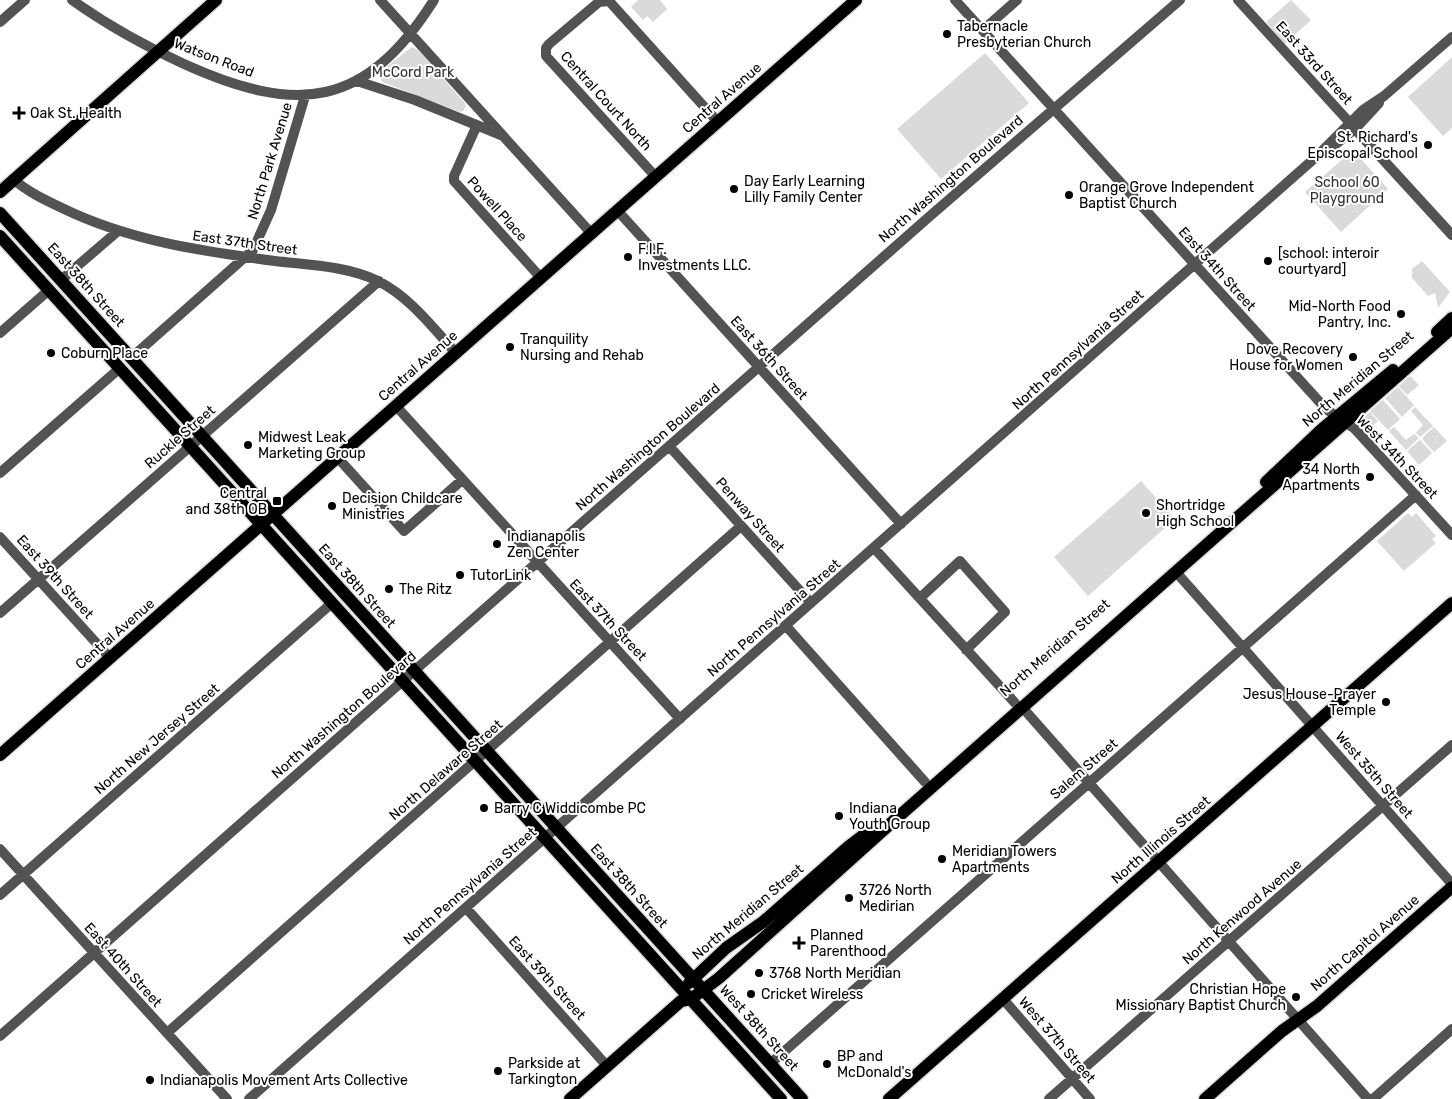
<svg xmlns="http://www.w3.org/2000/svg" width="1452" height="1099" font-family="Rubik,sans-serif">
<rect width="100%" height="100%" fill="#fff"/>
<!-- green -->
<path fill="#dadada" d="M 638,0 L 660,0 L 667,9 L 653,22 L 647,16 L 643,20 L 631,7 Z
M 1291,0 L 1311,20 L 1285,44 L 1266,22 Z
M 412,47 L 418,50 L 464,102 L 466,106 L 463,111 L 460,112 L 382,82 L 380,77 L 381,71 Z
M 985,53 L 1029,103 L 941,179 L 897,129 Z
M 1452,57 L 1452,128 L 1443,136 L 1408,97 Z
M 1353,150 L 1388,189 L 1341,232 L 1305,192 Z
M 1422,261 L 1450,292 L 1438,308 L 1435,293 L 1428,296 L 1412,278 L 1412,269 Z
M 1410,376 L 1419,385 L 1407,395 L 1399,386 Z
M 1398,387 L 1414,405 L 1402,417 L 1385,398 Z
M 1383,400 L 1400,419 L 1388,430 L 1370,411 Z
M 1415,407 L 1433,426 L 1420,437 L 1416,433 L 1423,425 L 1411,411 Z
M 1370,412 L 1378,421 L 1367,431 L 1359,421 Z
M 1394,427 L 1406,440 L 1414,434 L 1419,438 L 1406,450 L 1389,431 Z
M 1434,427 L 1447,441 L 1434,452 L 1423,440 L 1423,437 Z
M 1420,440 L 1432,453 L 1419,465 L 1407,451 Z
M 1141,481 L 1175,519 L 1088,596 L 1054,557 Z
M 1408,513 L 1412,517 L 1416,513 L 1436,536 L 1432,539 L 1436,543 L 1404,571 L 1377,541 Z"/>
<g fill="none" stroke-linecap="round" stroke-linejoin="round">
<!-- major casing -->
<g stroke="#dbdbdb" stroke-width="15">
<path id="major" d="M 0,192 L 216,0
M 0,213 L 802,1099
M 0,236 L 781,1099
M 1437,332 L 1452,318
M 1266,482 L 1322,429 L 1393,370
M 0,755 L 856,0
M 689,983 L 726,948 L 763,922 L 848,847 L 878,824
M 570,1099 L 681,1001 L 691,999 L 719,978 L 889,825 L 1452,328
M 889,1099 L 1452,603
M 1205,1099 L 1282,1031 L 1317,1006 L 1452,887"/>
</g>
<!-- minor -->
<path stroke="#535353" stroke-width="10" d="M 72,0 C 107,25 145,46 184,64 C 297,115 365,109 434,0
M 380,0 L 591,233
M 955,0 L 1326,409 L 1355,429 L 1452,535
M 1238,0 L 1350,123
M 0,22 L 25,0
M 983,30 L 1017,0
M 357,81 L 415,100 L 501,135
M 477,125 L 454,176 L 454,181 L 541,278
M 1355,129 L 1452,235
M 1328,150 L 1355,129 L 1379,103
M 655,176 L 546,56 L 546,48 L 549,44 L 599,2 L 609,1 L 717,121
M 13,179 C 28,192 45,200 62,208 C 130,241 201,251 275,261 C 309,265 347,266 378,281 C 410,297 433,328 456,353
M 617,210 L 901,524
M 61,280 L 118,231
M 0,333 L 49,290
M 131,358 L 253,250 L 271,210 L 305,96
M 396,406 L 680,719
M 669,446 L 811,603
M 337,457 L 404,531 L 462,480
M 0,473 L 120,368
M 0,537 L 110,658
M 874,548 L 1015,703
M 1176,572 L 1452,884
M 920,598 L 960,561 L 1005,612 L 966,650
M 0,613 L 379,281
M 786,626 L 925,782
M 1022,707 L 1368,1099
M 0,849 L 227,1099
M 0,895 L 332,603
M 466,908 L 607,1066
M 1003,999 L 1090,1099
M 167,1033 L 741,526
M 0,1036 L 930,216 L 1180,0
M 771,1063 L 1416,495
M 249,1099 L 1316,157 L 1363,110 L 1384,96 L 1452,37
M 1049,1099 L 1452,745
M 1373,1099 L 1452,1029"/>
<!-- major -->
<use href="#major" stroke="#000" stroke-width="12"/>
</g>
<!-- markers -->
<g fill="#000" stroke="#fff" stroke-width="2">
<circle cx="947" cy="34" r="5"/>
<path d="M16.5 105.5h5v5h5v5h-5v5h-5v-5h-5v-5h5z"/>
<circle cx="1428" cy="145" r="5"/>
<circle cx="734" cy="189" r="5"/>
<circle cx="1069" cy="195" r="5"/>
<circle cx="628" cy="257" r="5"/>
<circle cx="1268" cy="261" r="5"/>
<circle cx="1401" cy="314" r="5"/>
<circle cx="510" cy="347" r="5"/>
<circle cx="51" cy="353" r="5"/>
<circle cx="1353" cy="357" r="5"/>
<circle cx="248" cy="445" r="5"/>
<circle cx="1370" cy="477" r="5"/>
<rect x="272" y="496" width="10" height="10" rx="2.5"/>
<circle cx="332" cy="506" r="5"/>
<circle cx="1146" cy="513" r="5"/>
<circle cx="497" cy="544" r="5"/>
<circle cx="460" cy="575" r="5"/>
<circle cx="389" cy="589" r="5"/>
<circle cx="1386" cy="702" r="5"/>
<circle cx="484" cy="808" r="5"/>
<circle cx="839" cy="816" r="5"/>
<circle cx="942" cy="859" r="5"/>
<circle cx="849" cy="898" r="5"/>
<path d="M796.5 935.5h5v5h5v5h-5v5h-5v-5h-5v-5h5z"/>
<circle cx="759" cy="973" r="5"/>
<circle cx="751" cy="994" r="5"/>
<circle cx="1296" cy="997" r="5"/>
<circle cx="827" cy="1064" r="5"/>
<circle cx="498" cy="1071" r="5"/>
<circle cx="150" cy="1080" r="5"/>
</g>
<g text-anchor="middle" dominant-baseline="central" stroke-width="4" stroke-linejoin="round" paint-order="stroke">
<!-- poi labels -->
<g font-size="14" fill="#000" stroke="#fff" text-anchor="start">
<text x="957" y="26">Tabernacle<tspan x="957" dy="16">Presbyterian Church</tspan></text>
<text x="30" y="113">Oak St. Health</text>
<text x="1418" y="137" text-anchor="end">St. Richard's<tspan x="1418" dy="16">Episcopal School</tspan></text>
<text x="744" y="181">Day Early Learning<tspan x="744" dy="16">Lilly Family Center</tspan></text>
<text x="1079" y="187">Orange Grove Independent<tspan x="1079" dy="16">Baptist Church</tspan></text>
<text x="638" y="249">F.I.F.<tspan x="638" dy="16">Investments LLC.</tspan></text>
<text x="1278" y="253">[school: interoir<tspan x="1278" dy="16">courtyard]</tspan></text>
<text x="1391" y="306" text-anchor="end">Mid-North Food<tspan x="1391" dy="16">Pantry, Inc.</tspan></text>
<text x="520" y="339">Tranquility<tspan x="520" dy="16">Nursing and Rehab</tspan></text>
<text x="1343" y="349" text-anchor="end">Dove Recovery<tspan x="1343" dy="16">House for Women</tspan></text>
<text x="61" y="353">Coburn Place</text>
<text x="258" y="437">Midwest Leak<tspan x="258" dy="16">Marketing Group</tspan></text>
<text x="1360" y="469" text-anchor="end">34 North<tspan x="1360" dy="16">Apartments</tspan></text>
<text x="267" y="493" text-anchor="end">Central<tspan x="267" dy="16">and 38th OB</tspan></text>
<text x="342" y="498">Decision Childcare<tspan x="342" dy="16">Ministries</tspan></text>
<text x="1156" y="505">Shortridge<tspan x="1156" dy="16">High School</tspan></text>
<text x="507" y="536">Indianapolis<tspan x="507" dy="16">Zen Center</tspan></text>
<text x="470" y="575">TutorLink</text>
<text x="399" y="589">The Ritz</text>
<text x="1376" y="694" text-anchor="end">Jesus House-Prayer<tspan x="1376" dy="16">Temple</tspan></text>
<text x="494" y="808">Barry C Widdicombe PC</text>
<text x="849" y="808">Indiana<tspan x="849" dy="16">Youth Group</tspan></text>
<text x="952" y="851">Meridian Towers<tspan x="952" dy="16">Apartments</tspan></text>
<text x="859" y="890">3726 North<tspan x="859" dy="16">Medirian</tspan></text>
<text x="810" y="935">Planned<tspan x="810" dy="16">Parenthood</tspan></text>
<text x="769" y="973">3768 North Meridian</text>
<text x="1286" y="989" text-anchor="end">Christian Hope<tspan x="1286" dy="16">Missionary Baptist Church</tspan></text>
<text x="761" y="994">Cricket Wireless</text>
<text x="837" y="1056">BP and<tspan x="837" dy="16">McDonald's</tspan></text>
<text x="508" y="1063">Parkside at<tspan x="508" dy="16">Tarkington</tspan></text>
<text x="160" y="1080">Indianapolis Movement Arts Collective</text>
</g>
<!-- street labels -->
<g font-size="14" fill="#000" stroke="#fff">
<text transform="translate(214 58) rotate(21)">Watson Road</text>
<text transform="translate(1314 63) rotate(48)">East 33rd Street</text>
<text transform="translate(722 98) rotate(-41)">Central Avenue</text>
<text transform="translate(606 101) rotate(48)">Central Court North</text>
<text transform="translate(270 161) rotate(-73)">North Park Avenue</text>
<text transform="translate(951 179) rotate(-41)">North Washington Boulevard</text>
<text transform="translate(497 209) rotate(48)">Powell Place</text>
<text transform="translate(245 243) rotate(8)">East 37th Street</text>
<text transform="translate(1217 269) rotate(48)">East 34th Street</text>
<text transform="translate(86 285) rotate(48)">East 38th Street</text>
<text transform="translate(1078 350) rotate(-42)">North Pennsylvania Street</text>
<text transform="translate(769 358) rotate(48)">East 36th Street</text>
<text transform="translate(418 366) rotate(-41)">Central Avenue</text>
<text transform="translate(1358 379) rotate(-40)">North Meridian Street</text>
<text transform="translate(180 437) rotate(-41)">Ruckle Street</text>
<text transform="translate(648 447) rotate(-41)">North Washington Boulevard</text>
<text transform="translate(1397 457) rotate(46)">West 34th Street</text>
<text transform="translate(750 515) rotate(48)">Penway Street</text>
<text transform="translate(55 577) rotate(48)">East 39th Street</text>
<text transform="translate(357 586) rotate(48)">East 38th Street</text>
<text transform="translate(774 618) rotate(-41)">North Pennsylvania Street</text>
<text transform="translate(608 620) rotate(47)">East 37th Street</text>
<text transform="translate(115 634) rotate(-41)">Central Avenue</text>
<text transform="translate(1055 648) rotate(-41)">North Meridian Street</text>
<text transform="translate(344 715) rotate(-41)">North Washington Boulevard</text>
<text transform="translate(157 739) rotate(-41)">North New Jersey Street</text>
<text transform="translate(1084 769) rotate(-41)">Salem Street</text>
<text transform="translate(446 770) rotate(-41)">North Delaware Street</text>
<text transform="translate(1374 775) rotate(49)">West 35th Street</text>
<text transform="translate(1161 840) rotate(-41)">North Illinois Street</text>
<text transform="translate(470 886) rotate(-41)">North Pennsylvania Street</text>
<text transform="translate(629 886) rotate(48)">East 38th Street</text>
<text transform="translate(748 912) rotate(-40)">North Meridian Street</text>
<text transform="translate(1242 912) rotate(-41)">North Kenwood Avenue</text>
<text transform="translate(1365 943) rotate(-41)">North Capitol Avenue</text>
<text transform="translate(123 965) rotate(48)">East 40th Street</text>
<text transform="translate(547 978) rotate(48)">East 39th Street</text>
<text transform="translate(759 1028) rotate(48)">West 38th Street</text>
<text transform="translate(1057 1040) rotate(49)">West 37th Street</text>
</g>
<!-- park labels -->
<g font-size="14" fill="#313131" stroke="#fff">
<text x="413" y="72">McCord Park</text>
<text x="1347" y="182">School 60<tspan x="1347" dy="16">Playground</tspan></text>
</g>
</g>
</svg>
